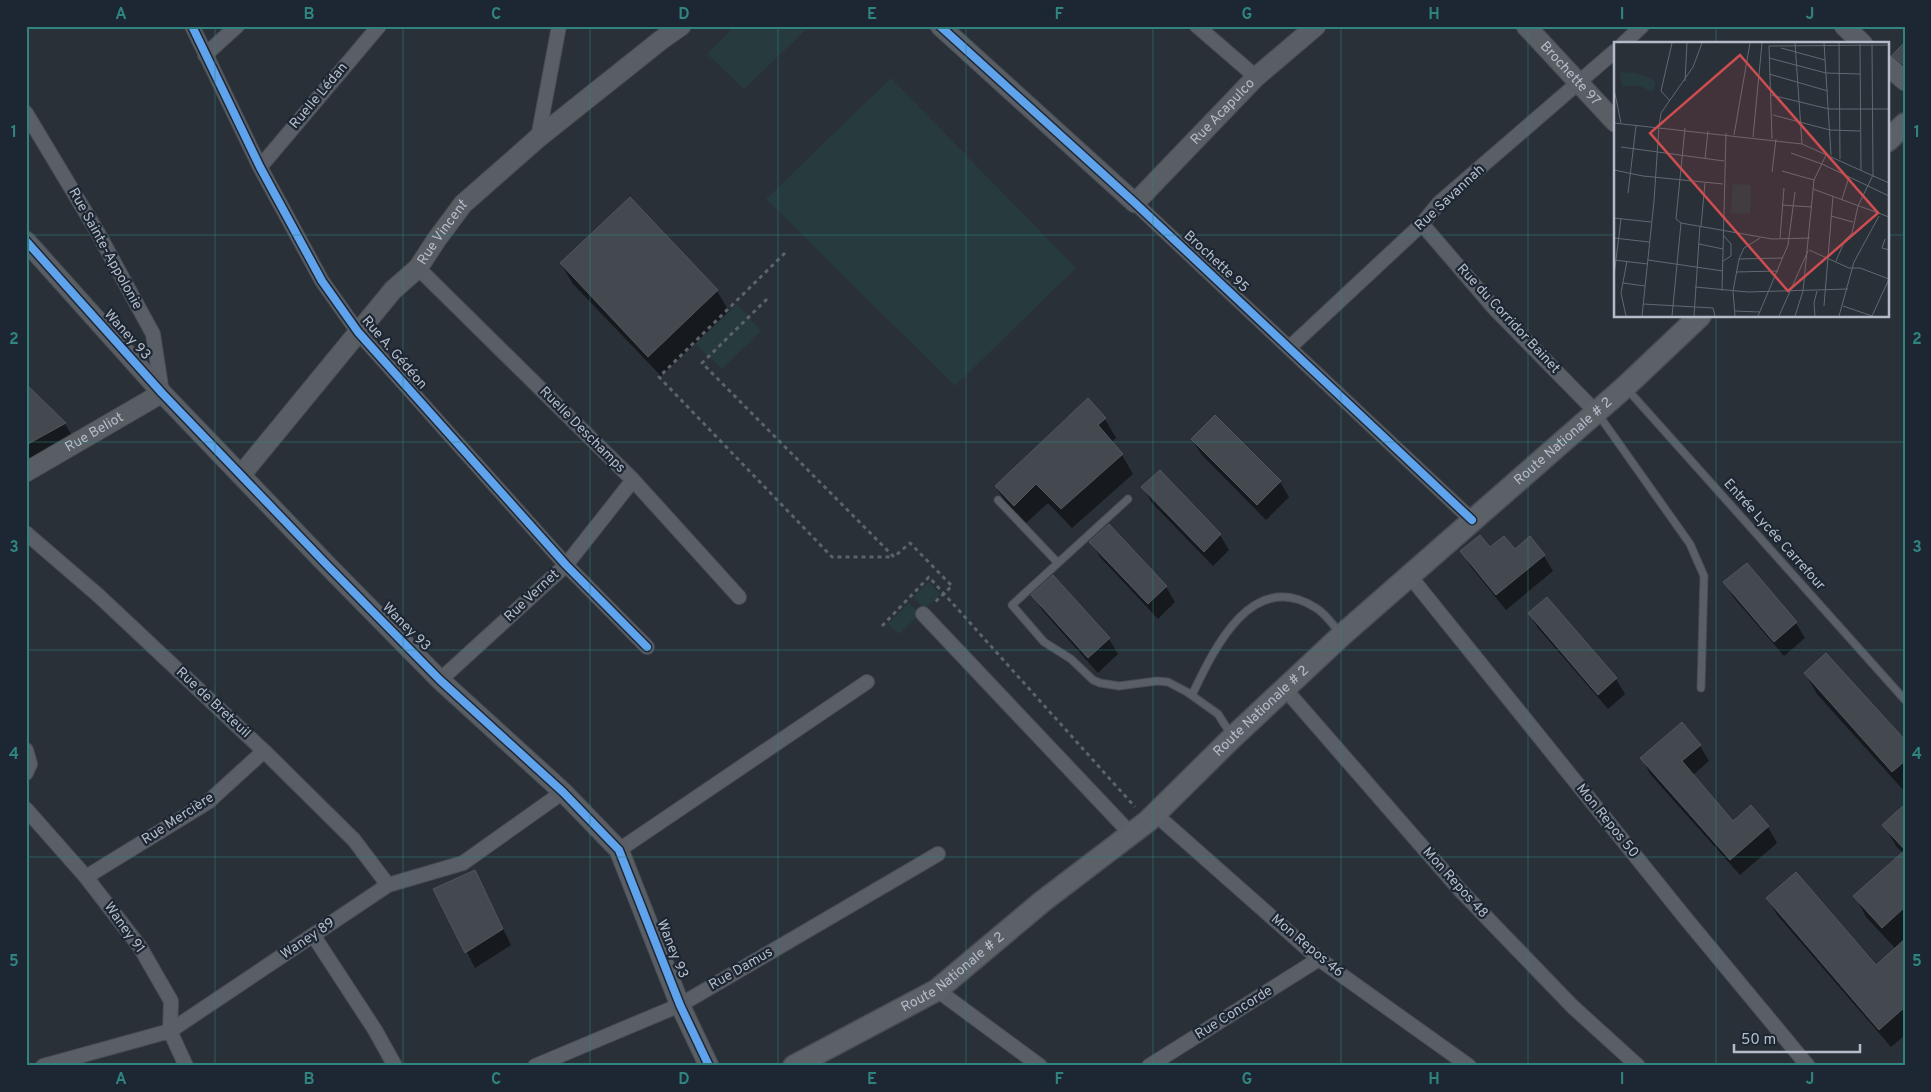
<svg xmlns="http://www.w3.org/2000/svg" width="1931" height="1092" font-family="Overpass,sans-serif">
<rect width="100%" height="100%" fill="#2a3038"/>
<!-- green -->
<path fill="#273a3e" d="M 735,26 L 810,26 L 744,89 L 707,54 Z
M 891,78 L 1076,268 L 955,386 L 766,199 Z
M 737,304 L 761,331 L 722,369 L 695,344 Z
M 929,582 L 940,594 L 925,609 L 913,597 Z
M 909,603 L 920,614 L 899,634 L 888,624 Z"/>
<!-- shadow -->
<path fill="#0007" d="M 1905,44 L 1905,73 L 1894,56 Z
M 630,199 L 717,291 L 729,311 L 661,376 L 573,284 L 561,264 Z
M 26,386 L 65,424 L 77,444 L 26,472 Z
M 1215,416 L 1280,482 L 1289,497 L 1266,520 L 1201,454 L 1192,439 Z
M 1105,419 L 1116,438 L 1111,442 L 1122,455 L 1133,474 L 1072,528 L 1048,503 L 1025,524 L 1008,506 L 996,487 Z
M 1160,471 L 1220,535 L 1229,550 L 1213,566 L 1152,503 L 1143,487 Z
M 1109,526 L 1166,587 L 1175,602 L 1158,619 L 1100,557 L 1091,542 Z
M 1530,538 L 1544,556 L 1553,571 L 1506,610 L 1471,567 L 1462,552 L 1489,549 L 1515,550 Z
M 1725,583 L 1796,623 L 1805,638 L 1784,656 L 1734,598 Z
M 1033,595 L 1109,639 L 1118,654 L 1098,673 L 1042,610 Z
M 1546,598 L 1616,679 L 1625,694 L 1608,709 L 1538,628 L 1529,613 Z
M 1805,673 L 1905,742 L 1905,792 L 1817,694 Z
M 1681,724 L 1700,746 L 1709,761 L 1693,775 L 1733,822 L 1751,807 L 1768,827 L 1777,843 L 1740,875 L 1650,774 L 1642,758 Z
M 1905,806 L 1905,938 L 1900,943 L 1905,949 L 1905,1035 L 1891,1047 L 1778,916 L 1767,898 L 1876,967 L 1896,949 L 1866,917 L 1855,896 L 1903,853 L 1896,846 L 1884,825 Z
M 475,871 L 511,945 L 475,968 L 435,890 Z"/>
<!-- building -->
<path fill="#444950" stroke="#52575f" d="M 1905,42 L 1905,66 L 1892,55 Z
M 630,197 L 718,290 L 648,357 L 560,263 Z
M 26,384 L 66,423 L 26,445 Z
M 1088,398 L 1106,418 L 1098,425 L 1123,454 L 1061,509 L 1036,484 L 1014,506 L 995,486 Z
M 1215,415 L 1281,481 L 1257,505 L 1191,439 Z
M 1160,470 L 1221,534 L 1204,552 L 1141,487 Z
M 1109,524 L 1167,586 L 1148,604 L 1089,542 Z
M 1480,535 L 1490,547 L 1504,536 L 1515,549 L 1530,536 L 1545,555 L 1496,595 L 1460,551 Z
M 1747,563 L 1797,622 L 1774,642 L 1723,582 Z
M 1053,575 L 1110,638 L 1088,658 L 1031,595 Z
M 1547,597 L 1617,678 L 1598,695 L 1528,613 Z
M 1826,653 L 1905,740 L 1905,761 L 1892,772 L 1804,673 Z
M 1682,722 L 1701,745 L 1682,761 L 1733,821 L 1751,805 L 1769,826 L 1730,860 L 1640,758 Z
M 1905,804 L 1905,907 L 1882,928 L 1853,896 L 1905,850 L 1882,825 Z
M 475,870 L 503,929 L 465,953 L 433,889 Z
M 1796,872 L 1876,965 L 1905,939 L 1905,1007 L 1879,1030 L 1766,898 Z"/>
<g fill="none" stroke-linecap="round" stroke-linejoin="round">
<!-- lane casing -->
<g stroke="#484c53" stroke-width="9">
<path id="lane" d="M 1627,389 L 1905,700
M 1598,414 L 1690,544 L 1704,576 L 1701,688
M 1128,499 L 1012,605 L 1044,642 L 1071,659 L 1093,680 L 1100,683 L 1119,686 L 1157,681 L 1168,682 L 1187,692 L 1218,714 L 1232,736
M 998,500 L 1058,563
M 1192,695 C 1214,649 1252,567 1316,608 C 1325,613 1333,625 1340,633"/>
</g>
<!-- street casing -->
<g stroke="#484c53" stroke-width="16">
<path id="street" d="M 192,26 L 260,167 L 322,281 L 358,332 L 566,565 L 647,647
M 1197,26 L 1256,77
M 1623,44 L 1642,26
M 205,55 L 237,26
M 26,113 L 98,233 L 153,334 L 162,393
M 538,138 L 559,26
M 260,167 L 379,26
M 1135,203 L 1472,520
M 1422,224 L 1495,309 L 1596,412
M 418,268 L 633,480 L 739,597
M 1289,348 L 1422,224 L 1439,203 L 1615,51
M 26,533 L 99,596 L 264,751 L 354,840 L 388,885
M 1409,575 L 1687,920 L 1808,1066
M 923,614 L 1131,834
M 440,680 L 566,565 L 633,480
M 1285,689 L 1460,890 L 1573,1007 L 1638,1066
M 26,750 L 30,764 L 26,773
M 26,809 L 86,877 L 140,947 L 171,1001 L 170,1031 L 186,1066
M 1154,813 L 1319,959 L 1469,1066
M 619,850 L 867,682
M 86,877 L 208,802 L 264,751
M 313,935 L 375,1030 L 395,1066
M 937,990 L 1040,1066
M 43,1066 L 170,1031 L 388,885 L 463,863 L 563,792
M 535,1066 L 680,1005 L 938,854
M 1149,1066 L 1319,959"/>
</g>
<!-- secondary casing -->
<g stroke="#484c53" stroke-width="21">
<g id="secondary">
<path id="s1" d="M 940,26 L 1135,203 L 1256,77 L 1316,26"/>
<path id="s2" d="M 1526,26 L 1615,122"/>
<path d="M 1844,26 L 1863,44"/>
<path d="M 1887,65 L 1905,81"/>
<path d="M 26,241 L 162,393 L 328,566 L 440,680 L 563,792 L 619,850 L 680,1005 L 709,1066"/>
<path id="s3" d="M 26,472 L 162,393"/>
<path id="s4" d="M 241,475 L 393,290 L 418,268 L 437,239 L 463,204 L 538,138 L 661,40 L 681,26"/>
</g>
</g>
<!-- primary casing -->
<g stroke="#484c55" stroke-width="24">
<g id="primary">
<path d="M 1887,141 L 1905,124"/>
<path id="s5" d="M 794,1066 L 937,990 L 1043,901 L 1148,821 L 1233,737 L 1342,635 L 1625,387 L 1700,316"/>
</g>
</g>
<!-- path -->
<path stroke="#5d636a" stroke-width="3" stroke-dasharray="4 4" stroke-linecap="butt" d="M 785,253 L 659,377 L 832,557 L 893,557
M 767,299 L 702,363 L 894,557 L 910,543 L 952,586 L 933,604
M 882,626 L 929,577 L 1135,807"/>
<!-- lane -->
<use href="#lane" stroke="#5a5e66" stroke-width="7"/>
<!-- street -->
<use href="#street" stroke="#5a5e66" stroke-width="14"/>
<!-- secondary -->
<use href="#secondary" stroke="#595d64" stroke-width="19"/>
<!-- primary -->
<use href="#primary" stroke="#5c6168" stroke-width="21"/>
<!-- cycleway casing -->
<g stroke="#1d2633" stroke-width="11">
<path id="cycleway" d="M 192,26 L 260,167 L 322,281 L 358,332 L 566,565 L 647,647
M 940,26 L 1135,203 L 1472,520
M 26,241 L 162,393 L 328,566 L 440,680 L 563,792 L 619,850 L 680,1005 L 709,1066"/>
</g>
<!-- cycleway -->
<use href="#cycleway" stroke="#60a3ed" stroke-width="8"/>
</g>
<!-- grid -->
<path fill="none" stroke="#308480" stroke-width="1" stroke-opacity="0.55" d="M 215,26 L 215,1066M 403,26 L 403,1066M 590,26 L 590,1066M 778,26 L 778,1066M 966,26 L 966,1066M 1153,26 L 1153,1066M 1341,26 L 1341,1066M 1528,26 L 1528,1066M 1716,26 L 1716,44M 26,235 L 1615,235M 1887,235 L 1905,235M 1716,316 L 1716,1066M 26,442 L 1905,442M 26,650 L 1905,650M 26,857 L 1905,857"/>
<g text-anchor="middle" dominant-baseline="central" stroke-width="4.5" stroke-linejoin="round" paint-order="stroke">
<!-- street labels -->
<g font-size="14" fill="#b4bcc9" stroke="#1d2633">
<text stroke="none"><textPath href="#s2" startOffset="65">Brochette 97</textPath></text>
<text transform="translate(319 96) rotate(-50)">Ruelle Lédan</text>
<text stroke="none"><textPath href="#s1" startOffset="390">Rue Acapulco</textPath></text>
<text transform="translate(1450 198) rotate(-43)">Rue Savannah</text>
<text stroke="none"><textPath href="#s4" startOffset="316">Rue Vincent</textPath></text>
<text transform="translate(105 249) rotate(61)">Rue Sainte-Appolonie</text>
<text transform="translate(1216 262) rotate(43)">Brochette 95</text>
<text transform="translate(1508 319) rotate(47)">Rue du Corridor Bainet</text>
<text transform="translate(127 335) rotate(48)">Waney 93</text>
<text transform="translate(394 353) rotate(49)">Rue A. Gédéon</text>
<text transform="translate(582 430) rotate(45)">Ruelle Deschamps</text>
<text stroke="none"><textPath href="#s3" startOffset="79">Rue Beliot</textPath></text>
<text stroke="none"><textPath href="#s5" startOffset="995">Route Nationale # 2</textPath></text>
<text transform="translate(1774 535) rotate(48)">Entrée Lycée Carrefour</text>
<text transform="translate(532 596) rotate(-43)">Rue Vernet</text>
<text transform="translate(406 627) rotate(45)">Waney 93</text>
<text transform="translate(213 703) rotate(43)">Rue de Breteuil</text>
<text stroke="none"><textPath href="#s5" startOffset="590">Route Nationale # 2</textPath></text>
<text transform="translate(178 819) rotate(-33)">Rue Mercière</text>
<text transform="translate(1607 821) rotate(51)">Mon Repos 50</text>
<text transform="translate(1455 883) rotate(48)">Mon Repos 48</text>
<text transform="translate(124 928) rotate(54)">Waney 91</text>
<text transform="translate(308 939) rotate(-34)">Waney 89</text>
<text transform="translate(1307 946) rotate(40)">Mon Repos 46</text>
<text transform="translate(672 949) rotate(68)">Waney 93</text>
<text transform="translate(741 969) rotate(-30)">Rue Damus</text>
<text stroke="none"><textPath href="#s5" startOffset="185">Route Nationale # 2</textPath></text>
<text transform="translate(1234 1013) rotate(-32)">Rue Concorde</text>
</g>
</g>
<!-- overview -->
<g transform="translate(1614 42)">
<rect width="275" height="275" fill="#2a3038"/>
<path d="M 6,30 L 21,31 L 40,38 L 42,43 L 37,50 L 26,44 L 8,44 ZM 119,142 L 137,143 L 136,172 L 117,171 Z" fill="#273a3e"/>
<path fill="none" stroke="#616872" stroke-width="1" d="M 181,1 L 188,102M 210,1 L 217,113M 225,1 L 226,117M 246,2 L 247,128M 167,6 L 211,18M 155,16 L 212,31 L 246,32M 155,32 L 214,49M 71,39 L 73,1M 0,47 L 7,81M 157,53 L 215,67 L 275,67M 56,59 L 47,49 L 58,1M 159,73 L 216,88 L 246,89M 0,81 L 188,102 L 275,141M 120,93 L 136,1M 139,95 L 148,1M 158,97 L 155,4 L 275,3M 7,105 L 110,119M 177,111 L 208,122 L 275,154M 91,117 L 94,89M 0,128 L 29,134 L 109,142M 168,129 L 200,138M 158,130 L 162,97M 199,147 L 275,175M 14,151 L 22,84M 228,157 L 235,135M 168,163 L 198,165M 217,174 L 239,180M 0,176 L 37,180M 67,181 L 158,197 L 196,196M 67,181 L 62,177 L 71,86M 87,184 L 91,141M 0,196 L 35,200M 166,196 L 170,146M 271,197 L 268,206 L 275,208M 85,202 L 109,207M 195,208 L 235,226 L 246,226 L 275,237M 125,217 L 169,216M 0,218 L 34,222M 34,218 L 109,229M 109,219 L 117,214 L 117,202 L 110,194M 222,219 L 231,198 L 238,191 L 244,164 L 259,133 L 258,3M 122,230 L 164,229M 0,234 L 7,177M 9,241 L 31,244M 81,245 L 134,250 L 234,247M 108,249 L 112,91M 29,262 L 99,266 L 101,274M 210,264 L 219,154M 229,264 L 258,274M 121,269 L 146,270M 12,274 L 7,251 L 13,219M 28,274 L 40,159 L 45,84 L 47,71 L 79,25 L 88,1M 58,274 L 67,181M 80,274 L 86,184M 121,274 L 119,249 L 125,217 L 130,206 L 146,196M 144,274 L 174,203 L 181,150M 165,274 L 194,209M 181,274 L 189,249 L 200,138 L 212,113M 201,274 L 200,261 L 203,249M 225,274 L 240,220 L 265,174M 258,274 L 275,237"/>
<path fill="#ce4d50" fill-opacity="0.15" stroke="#ce4d50" stroke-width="2.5" d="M 126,13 L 264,171 L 174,249 L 36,91 Z"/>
<rect width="275" height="275" fill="none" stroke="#b4bcc9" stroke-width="2.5"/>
</g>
<!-- border -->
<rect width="1931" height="1092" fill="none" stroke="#1d2633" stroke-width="55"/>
<!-- scale -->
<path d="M1734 1044v8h126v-8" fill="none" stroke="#b4bcc9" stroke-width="2.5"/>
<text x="1741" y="1044" font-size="15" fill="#b4bcc9" stroke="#1d2633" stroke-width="4" paint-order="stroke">50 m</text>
<rect x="28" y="28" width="1876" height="1036" fill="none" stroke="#308480" stroke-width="2"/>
<g font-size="16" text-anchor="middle" font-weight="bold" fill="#308480">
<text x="121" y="19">A</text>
<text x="309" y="19">B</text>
<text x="496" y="19">C</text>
<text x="684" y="19">D</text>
<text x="872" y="19">E</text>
<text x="1059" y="19">F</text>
<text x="1247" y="19">G</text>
<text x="1434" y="19">H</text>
<text x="1622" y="19">I</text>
<text x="1810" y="19">J</text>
<text x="14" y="137">1</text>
<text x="1917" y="137">1</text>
<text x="14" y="344">2</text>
<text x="1917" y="344">2</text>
<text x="14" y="552">3</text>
<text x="1917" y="552">3</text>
<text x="14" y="759">4</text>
<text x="1917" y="759">4</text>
<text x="14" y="966">5</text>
<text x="1917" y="966">5</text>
<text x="121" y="1084">A</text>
<text x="309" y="1084">B</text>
<text x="496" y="1084">C</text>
<text x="684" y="1084">D</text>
<text x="872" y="1084">E</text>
<text x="1059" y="1084">F</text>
<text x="1247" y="1084">G</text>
<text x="1434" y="1084">H</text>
<text x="1622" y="1084">I</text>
<text x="1810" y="1084">J</text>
</g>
</svg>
